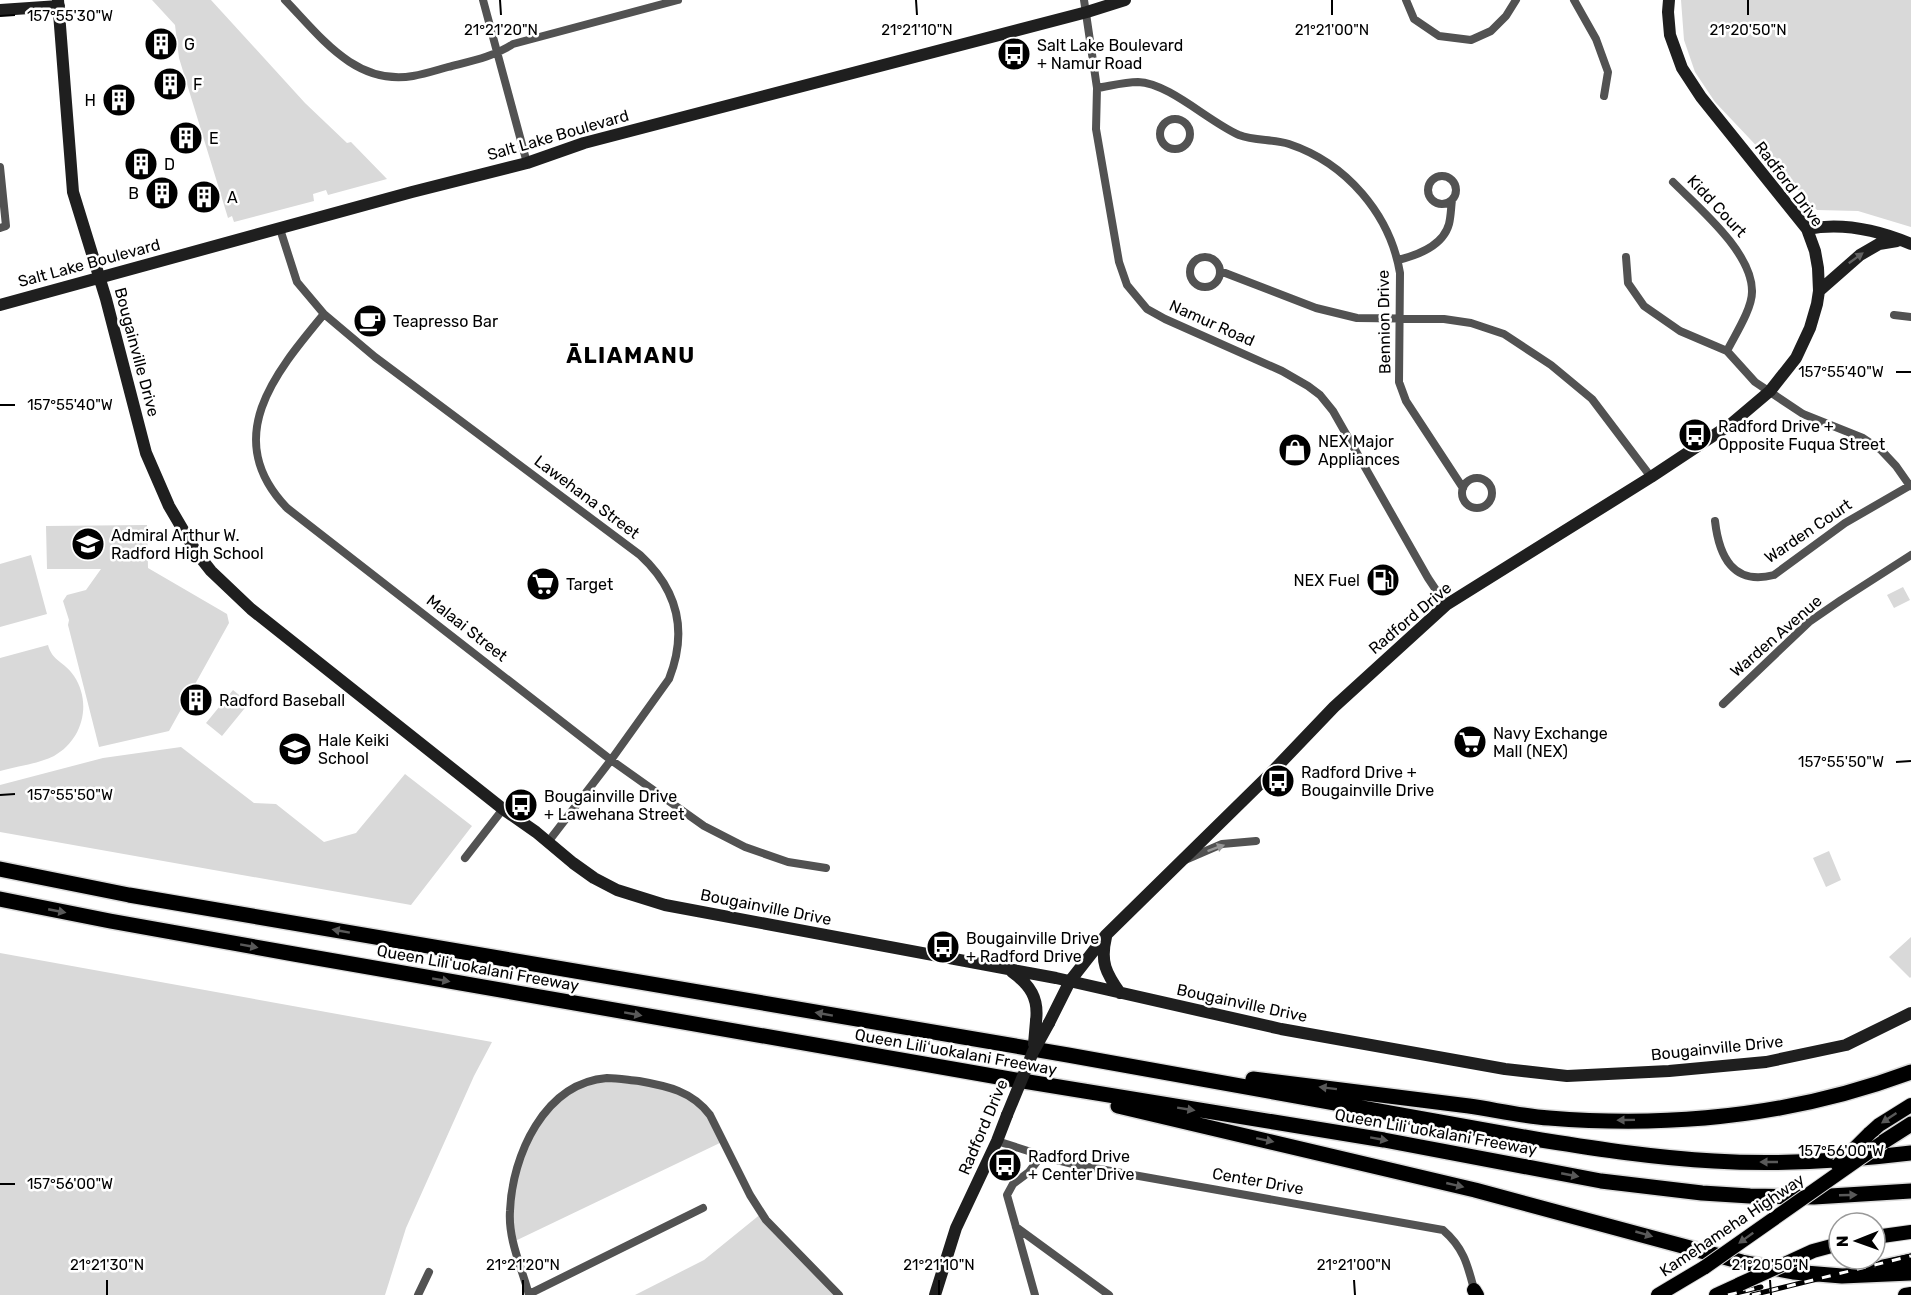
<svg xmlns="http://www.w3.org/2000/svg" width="1911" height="1295" font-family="Rubik,sans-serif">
<rect width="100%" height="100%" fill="#fff"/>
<!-- green -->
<path fill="#d9d9d9" d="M 152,0 L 211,0 L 305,103 L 347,143 L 351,142 L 387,179 L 328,195 L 326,190 L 313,194 L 314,201 L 234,222 L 232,216 L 228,218 L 179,58 L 175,25 Z
M 1681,0 L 1911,0 L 1911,227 L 1858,211 L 1817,210 L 1715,102 L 1695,72 L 1684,40 Z
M 147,525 L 148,568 L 227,614 L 229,623 L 169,731 L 99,747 L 68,625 L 69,620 L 63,601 L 67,595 L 86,590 L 101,569 L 47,569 L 46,526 Z
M 31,555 L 47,614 L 0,627 L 0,564 Z
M 1903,587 L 1910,600 L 1894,608 L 1887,595 Z
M 48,645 C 52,661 65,662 74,676 C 92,703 83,740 54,756 C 38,764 17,766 0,771 L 0,658 Z
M 233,690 L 249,703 L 222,736 L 206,723 Z
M 181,747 L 254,803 L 276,804 L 324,842 L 356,833 L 405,774 L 472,826 L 411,905 L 0,832 L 0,785 L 103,758 Z
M 1829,851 L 1841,880 L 1826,887 L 1813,858 Z
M 1911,937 L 1911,977 L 1910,978 L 1889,957 Z
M 0,953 L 492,1042 L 474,1076 L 406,1228 L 385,1295 L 0,1295 Z
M 592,1081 L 657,1084 L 703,1106 L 724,1141 L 513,1242 L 510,1227 L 517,1167 L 549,1107 Z
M 762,1213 L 839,1295 L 635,1295 L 704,1260 Z"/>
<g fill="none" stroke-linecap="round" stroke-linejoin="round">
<!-- primary casing -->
<g stroke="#dbdbdb" stroke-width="16">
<path id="primary" d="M 1869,1134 L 1879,1125 L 1911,1105
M 1875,1237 L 1911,1232
M 1474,1290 L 1477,1295
M 1658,1295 L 1705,1267
M 1716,1295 L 1740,1284
M 1905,1295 L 1911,1294"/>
</g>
<!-- highway casing -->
<g stroke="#dbdbdb" stroke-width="18">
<path id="highway" d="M 0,869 L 129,895 L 1068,1055 L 1541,1140 C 1598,1149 1656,1158 1714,1161 C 1779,1165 1846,1161 1911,1153
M 0,899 L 110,921 L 294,954 L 1004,1078 L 1384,1140 L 1601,1181 L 1702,1193 L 1750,1196 L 1814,1197 L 1911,1191
M 1253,1079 C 1325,1088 1397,1097 1469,1106 C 1496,1110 1522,1116 1549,1118 C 1672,1128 1796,1115 1911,1072
M 1118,1106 L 1475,1190 L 1742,1262 L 1793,1272 L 1842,1276 L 1911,1273
M 1883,1142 L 1911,1124
M 1883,1267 L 1911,1261"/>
</g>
<!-- street -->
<path stroke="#525252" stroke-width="8" d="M 285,0 C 320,36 355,86 413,76 C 425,74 437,70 448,67 C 471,61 493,57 513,44 L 678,0
M 483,0 L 527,163
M 1084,0 L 1097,88 L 1096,129 L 1119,262 L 1127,285 L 1147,309 L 1165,319 L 1282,371 L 1308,386 L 1320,395 L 1333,411 L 1428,578 L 1446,605
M 1406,0 L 1414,19 L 1439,36 L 1471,40 L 1491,31 L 1506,16 L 1516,0
M 1574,0 L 1596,39 L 1608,72 L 1604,96
M 1097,88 C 1110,86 1124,82 1138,82 C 1169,83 1209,122 1239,135 C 1254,141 1273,139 1289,144 C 1346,163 1390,214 1400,273 L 1399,382 L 1406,401 L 1463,488
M1160 134a15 15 0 1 1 30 0a15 15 0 1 1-30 0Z
M 0,167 L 6,226 L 0,228
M1428 190a14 14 0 1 1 28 0a14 14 0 1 1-28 0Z
M 1673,182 C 1699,208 1753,253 1752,292 C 1752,309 1735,335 1727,351
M 280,229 L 297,282 L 324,314 L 375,357 L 640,555 C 678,590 688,631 669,679 L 611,760 L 548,842
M1190 272a15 15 0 1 1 30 0a15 15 0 1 1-30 0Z
M 1626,257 L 1628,283 L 1644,306 L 1680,331 L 1727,351 L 1755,382 L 1803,414 L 1863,438 L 1881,450 L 1896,466 L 1910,486
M 1398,260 C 1418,255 1443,246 1449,224 C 1451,216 1451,207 1452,200
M 1220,271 L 1316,308 L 1357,318 L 1444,319 L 1471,323 L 1504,334 L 1551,365 L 1592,399 L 1651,477
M 324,314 C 275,373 220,438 287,508 L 611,760 L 704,826 L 745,847 L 788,862 L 826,868
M 1894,315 L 1911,317
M1462 493a15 15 0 1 1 30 0a15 15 0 1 1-30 0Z
M 1715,521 C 1719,556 1733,586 1774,575 L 1845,523 L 1911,485
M 1723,704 L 1809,622 L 1841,600 L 1911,555
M 465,858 L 503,809
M 1185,860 L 1222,844 L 1256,841
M 997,1141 L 1053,1159 L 1077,1165 L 1443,1230 C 1465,1249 1468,1267 1475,1293
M 1016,1227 L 1109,1295
M 529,1294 L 703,1208
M 418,1295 L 429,1272
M 529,1295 C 522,1268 508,1240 510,1211 C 512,1156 544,1083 607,1078 C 618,1078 628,1080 639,1081 C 667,1086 692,1091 710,1115 L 750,1195 L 766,1220 L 839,1295
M 1035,1295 L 1007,1195 L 1013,1184 L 1029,1172 L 1041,1156"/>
<!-- secondary -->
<path stroke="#1f1f1f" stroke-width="12" d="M 58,0 L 73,192 L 106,299 L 146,453 L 169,506 L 196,552 L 211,571 L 251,609 L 503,809 L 536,832 L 573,863 L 594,878 L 617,890 L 665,905 L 1056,978 L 1281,1029 L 1505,1069 L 1567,1076 L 1669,1071 L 1766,1062 L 1846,1045 L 1911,1013
M 0,10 L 59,6
M 1807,229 C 1843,222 1878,230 1911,244
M 1819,291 L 1860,255 L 1879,244 L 1897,241
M 0,305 L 412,192 L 527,163 L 584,143 L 1087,12 L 1125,0
M 1106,937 C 1100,962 1106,973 1120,993
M 1012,972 C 1030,985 1039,998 1036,1021
M 1049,1023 L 1070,981 L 1106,935 L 1268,776 L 1334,707 L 1446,605 L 1651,477 L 1731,424 L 1770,391 L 1796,358 L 1810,328 L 1817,304 L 1819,291 L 1818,268 L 1815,251 L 1807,229 L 1701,97 L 1682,68 L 1670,35 L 1668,12 L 1669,0
M 935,1295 L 956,1228 L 997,1141 L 1007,1115"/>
<!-- primary -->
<use href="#primary" stroke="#000" stroke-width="14"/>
<!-- highway -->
<use href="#highway" stroke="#000" stroke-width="15"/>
<!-- rail casing -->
<g stroke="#000" stroke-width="5">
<path id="rail" d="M 1728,1295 L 1761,1287
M 1752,1295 L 1911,1256"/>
</g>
<!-- rail -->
<use href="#rail" stroke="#fff" stroke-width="3" stroke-dasharray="9" stroke-linecap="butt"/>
<!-- primary-bridge casing -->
<g stroke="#dbdbdb" stroke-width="16" stroke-linecap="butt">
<path id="primary-bridge" d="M 1838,1165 L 1869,1134
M 1705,1267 L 1883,1142
M 1740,1284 L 1813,1251 L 1839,1244"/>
</g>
<!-- secondary-bridge -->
<path stroke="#1f1f1f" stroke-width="12" d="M 1034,1044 L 1036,1021
M 1007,1115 L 1033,1052 L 1049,1023"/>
<!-- primary-bridge -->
<use href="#primary-bridge" stroke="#000" stroke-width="14"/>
</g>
<!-- one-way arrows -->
<defs><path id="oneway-solid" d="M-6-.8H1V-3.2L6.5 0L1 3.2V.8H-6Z" transform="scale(1.5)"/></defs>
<use fill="#626262" href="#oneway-solid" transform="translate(1856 258) rotate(-36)"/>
<use fill="#979797" href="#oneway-solid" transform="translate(1216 848) rotate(-20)"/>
<g fill="#595959">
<use href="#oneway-solid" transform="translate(57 911) rotate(11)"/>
<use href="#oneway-solid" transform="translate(341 931) rotate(-170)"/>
<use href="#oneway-solid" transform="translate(249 946) rotate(10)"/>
<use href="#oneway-solid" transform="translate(441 980) rotate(10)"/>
<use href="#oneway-solid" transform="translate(633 1014) rotate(10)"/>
<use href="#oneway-solid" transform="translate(824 1014) rotate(-170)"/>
<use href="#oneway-solid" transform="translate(1328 1088) rotate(-173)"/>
<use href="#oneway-solid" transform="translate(1186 1109) rotate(9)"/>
<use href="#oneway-solid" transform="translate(1889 1118) rotate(146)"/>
<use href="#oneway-solid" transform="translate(1626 1120) rotate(179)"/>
<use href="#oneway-solid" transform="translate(1379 1139) rotate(10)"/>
<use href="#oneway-solid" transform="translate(1265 1140) rotate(12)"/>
<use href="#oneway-solid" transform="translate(1769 1162) rotate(180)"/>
<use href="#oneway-solid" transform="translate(1570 1175) rotate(11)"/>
<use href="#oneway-solid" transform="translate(1455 1185) rotate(13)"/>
<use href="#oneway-solid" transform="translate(1848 1195) rotate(-2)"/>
<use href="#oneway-solid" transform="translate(1644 1234) rotate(16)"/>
<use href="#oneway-solid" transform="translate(1746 1238) rotate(144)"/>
</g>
<!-- ticks -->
<path fill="none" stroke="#000" stroke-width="2" d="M 500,0 L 501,15M 916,0 L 917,15M 1332,0 L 1332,15M 1748,0 L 1748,15M 0,16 L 15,15M 1896,372 L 1911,372M 0,405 L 15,405M 1896,762 L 1911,761M 0,795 L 15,794M 1896,1151 L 1911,1151M 0,1184 L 15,1184M 107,1280 L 107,1295M 523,1280 L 523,1295M 939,1280 L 939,1295M 1354,1280 L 1355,1295M 1770,1280 L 1771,1295"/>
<!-- icons -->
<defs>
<g id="building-disc" transform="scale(1.725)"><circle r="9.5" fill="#000" stroke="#fff"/><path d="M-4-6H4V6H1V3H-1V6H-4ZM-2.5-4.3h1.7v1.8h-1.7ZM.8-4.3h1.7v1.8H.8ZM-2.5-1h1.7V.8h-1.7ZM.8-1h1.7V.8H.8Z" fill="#fff"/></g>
<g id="bus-disc" transform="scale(1.725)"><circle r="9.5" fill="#000" stroke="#fff"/><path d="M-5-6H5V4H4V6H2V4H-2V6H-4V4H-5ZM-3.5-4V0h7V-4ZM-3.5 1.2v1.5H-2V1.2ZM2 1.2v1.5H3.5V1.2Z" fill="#fff"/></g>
<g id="cafe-disc" transform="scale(1.725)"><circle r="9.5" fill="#000" stroke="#fff"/><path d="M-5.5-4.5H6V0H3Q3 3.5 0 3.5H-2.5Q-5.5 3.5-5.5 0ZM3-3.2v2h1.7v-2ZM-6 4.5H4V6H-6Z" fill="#fff"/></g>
<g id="shop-disc" transform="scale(1.725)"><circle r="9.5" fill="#000" stroke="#fff"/><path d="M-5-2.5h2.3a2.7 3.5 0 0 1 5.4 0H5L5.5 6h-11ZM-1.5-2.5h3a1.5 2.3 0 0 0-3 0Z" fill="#fff"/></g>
<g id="school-disc" transform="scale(1.725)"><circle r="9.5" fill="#000" stroke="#fff"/><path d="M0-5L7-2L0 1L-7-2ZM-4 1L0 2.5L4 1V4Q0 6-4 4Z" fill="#fff"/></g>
<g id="fuel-disc" transform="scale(1.725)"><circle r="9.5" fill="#000" stroke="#fff"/><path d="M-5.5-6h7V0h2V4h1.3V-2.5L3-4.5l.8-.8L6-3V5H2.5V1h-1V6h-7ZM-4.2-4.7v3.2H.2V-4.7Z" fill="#fff"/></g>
<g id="supermarket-disc" transform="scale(1.725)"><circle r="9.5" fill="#000" stroke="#fff"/><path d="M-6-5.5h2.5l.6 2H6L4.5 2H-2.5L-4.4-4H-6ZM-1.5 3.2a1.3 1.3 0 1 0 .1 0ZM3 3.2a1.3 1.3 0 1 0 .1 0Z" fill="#fff"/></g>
</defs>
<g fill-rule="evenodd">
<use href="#building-disc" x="161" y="44"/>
<use href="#bus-disc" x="1014" y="54"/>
<use href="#building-disc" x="170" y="84"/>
<use href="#building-disc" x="119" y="100"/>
<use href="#building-disc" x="186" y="138"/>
<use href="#building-disc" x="141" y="164"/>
<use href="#building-disc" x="162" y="193"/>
<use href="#building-disc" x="204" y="197"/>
<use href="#cafe-disc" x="370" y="321"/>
<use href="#bus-disc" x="1695" y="435"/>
<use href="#shop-disc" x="1295" y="450"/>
<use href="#school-disc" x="88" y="544"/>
<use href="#fuel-disc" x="1383" y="580"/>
<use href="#supermarket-disc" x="543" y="584"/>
<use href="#building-disc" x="196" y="700"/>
<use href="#supermarket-disc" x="1470" y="742"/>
<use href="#school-disc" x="295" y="749"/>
<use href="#bus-disc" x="1278" y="781"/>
<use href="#bus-disc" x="521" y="805"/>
<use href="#bus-disc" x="943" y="947"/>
<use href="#bus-disc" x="1005" y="1165"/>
</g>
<g text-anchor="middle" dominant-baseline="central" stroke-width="5" stroke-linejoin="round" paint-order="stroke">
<!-- poi labels -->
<g font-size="16" fill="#000" stroke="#fff" text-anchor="start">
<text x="184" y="44">G</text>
<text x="1037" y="45">Salt Lake Boulevard<tspan x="1037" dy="18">+ Namur Road</tspan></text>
<text x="193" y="84">F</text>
<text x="96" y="100" text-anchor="end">H</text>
<text x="209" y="138">E</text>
<text x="164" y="164">D</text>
<text x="139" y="193" text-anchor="end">B</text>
<text x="227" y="197">A</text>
<text x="393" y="321">Teapresso Bar</text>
<text x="1718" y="426">Radford Drive +<tspan x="1718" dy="18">Opposite Fuqua Street</tspan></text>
<text x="1318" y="441">NEX Major<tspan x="1318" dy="18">Appliances</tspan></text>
<text x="111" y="535">Admiral Arthur W.<tspan x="111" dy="18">Radford High School</tspan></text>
<text x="1360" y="580" text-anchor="end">NEX Fuel</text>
<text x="566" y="584">Target</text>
<text x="219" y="700">Radford Baseball</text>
<text x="1493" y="733">Navy Exchange<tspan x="1493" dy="18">Mall (NEX)</tspan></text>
<text x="318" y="740">Hale Keiki<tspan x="318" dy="18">School</tspan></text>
<text x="1301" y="772">Radford Drive +<tspan x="1301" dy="18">Bougainville Drive</tspan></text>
<text x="544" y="796">Bougainville Drive<tspan x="544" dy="18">+ Lawehana Street</tspan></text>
<text x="966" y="938">Bougainville Drive<tspan x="966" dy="18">+ Radford Drive</tspan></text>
<text x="1028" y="1156">Radford Drive<tspan x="1028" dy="18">+ Center Drive</tspan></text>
</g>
<!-- street labels -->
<g font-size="16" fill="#000" stroke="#fff">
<text transform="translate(558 135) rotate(-16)">Salt Lake Boulevard</text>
<text transform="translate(1789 184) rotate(53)">Radford Drive</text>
<text transform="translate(1717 206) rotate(47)">Kidd Court</text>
<text transform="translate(89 263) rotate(-15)">Salt Lake Boulevard</text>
<text transform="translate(1384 322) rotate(-91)">Bennion Drive</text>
<text transform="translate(1212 323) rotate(24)">Namur Road</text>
<text transform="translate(137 352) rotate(75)">Bougainville Drive</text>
<text transform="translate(587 497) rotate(37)">Lawehana Street</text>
<text transform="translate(1808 531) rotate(-34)">Warden Court</text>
<text transform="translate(1410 618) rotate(-40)">Radford Drive</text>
<text transform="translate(467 628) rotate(38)">Malaai Street</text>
<text transform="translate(1776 636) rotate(-41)">Warden Avenue</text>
<text transform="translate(766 907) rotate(11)">Bougainville Drive</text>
<text transform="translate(478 968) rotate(10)">Queen Liliʻuokalani Freeway</text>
<text transform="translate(1242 1003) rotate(12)">Bougainville Drive</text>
<text transform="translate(1717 1048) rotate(-6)">Bougainville Drive</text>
<text transform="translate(956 1052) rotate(10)">Queen Liliʻuokalani Freeway</text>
<text transform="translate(983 1127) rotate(-67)">Radford Drive</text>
<text transform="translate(1436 1132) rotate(10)">Queen Liliʻuokalani Freeway</text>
<text transform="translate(1258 1181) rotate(10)">Center Drive</text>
<text transform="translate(1732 1225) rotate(-34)">Kamehameha Highway</text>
</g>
<!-- district labels -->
<g font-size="22" font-weight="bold" letter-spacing="1.5" fill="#000" stroke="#fff">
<text x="631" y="355">ĀLIAMANU</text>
</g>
</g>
<g font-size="15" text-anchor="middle" fill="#000" stroke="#fff" stroke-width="5" stroke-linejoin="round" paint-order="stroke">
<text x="70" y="21">157°55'30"W</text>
<text x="501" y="35">21°21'20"N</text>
<text x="917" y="35">21°21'10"N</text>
<text x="1332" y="35">21°21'00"N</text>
<text x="1748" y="35">21°20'50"N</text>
<text x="1841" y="377">157°55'40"W</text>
<text x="70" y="410">157°55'40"W</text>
<text x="1841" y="767">157°55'50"W</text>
<text x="70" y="800">157°55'50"W</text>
<text x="1841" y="1156">157°56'00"W</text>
<text x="70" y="1189">157°56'00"W</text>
<text x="107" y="1270">21°21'30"N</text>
<text x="523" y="1270">21°21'20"N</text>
<text x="939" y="1270">21°21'10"N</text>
<text x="1354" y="1270">21°21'00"N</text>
<text x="1770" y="1270">21°20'50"N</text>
</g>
<!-- north arrow -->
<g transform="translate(1857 1241) rotate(269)"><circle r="28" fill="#ffffff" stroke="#999999" stroke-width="1.5"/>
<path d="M0-4.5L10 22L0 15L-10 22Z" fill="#000000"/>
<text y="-9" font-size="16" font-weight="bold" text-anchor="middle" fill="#000000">N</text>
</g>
</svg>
